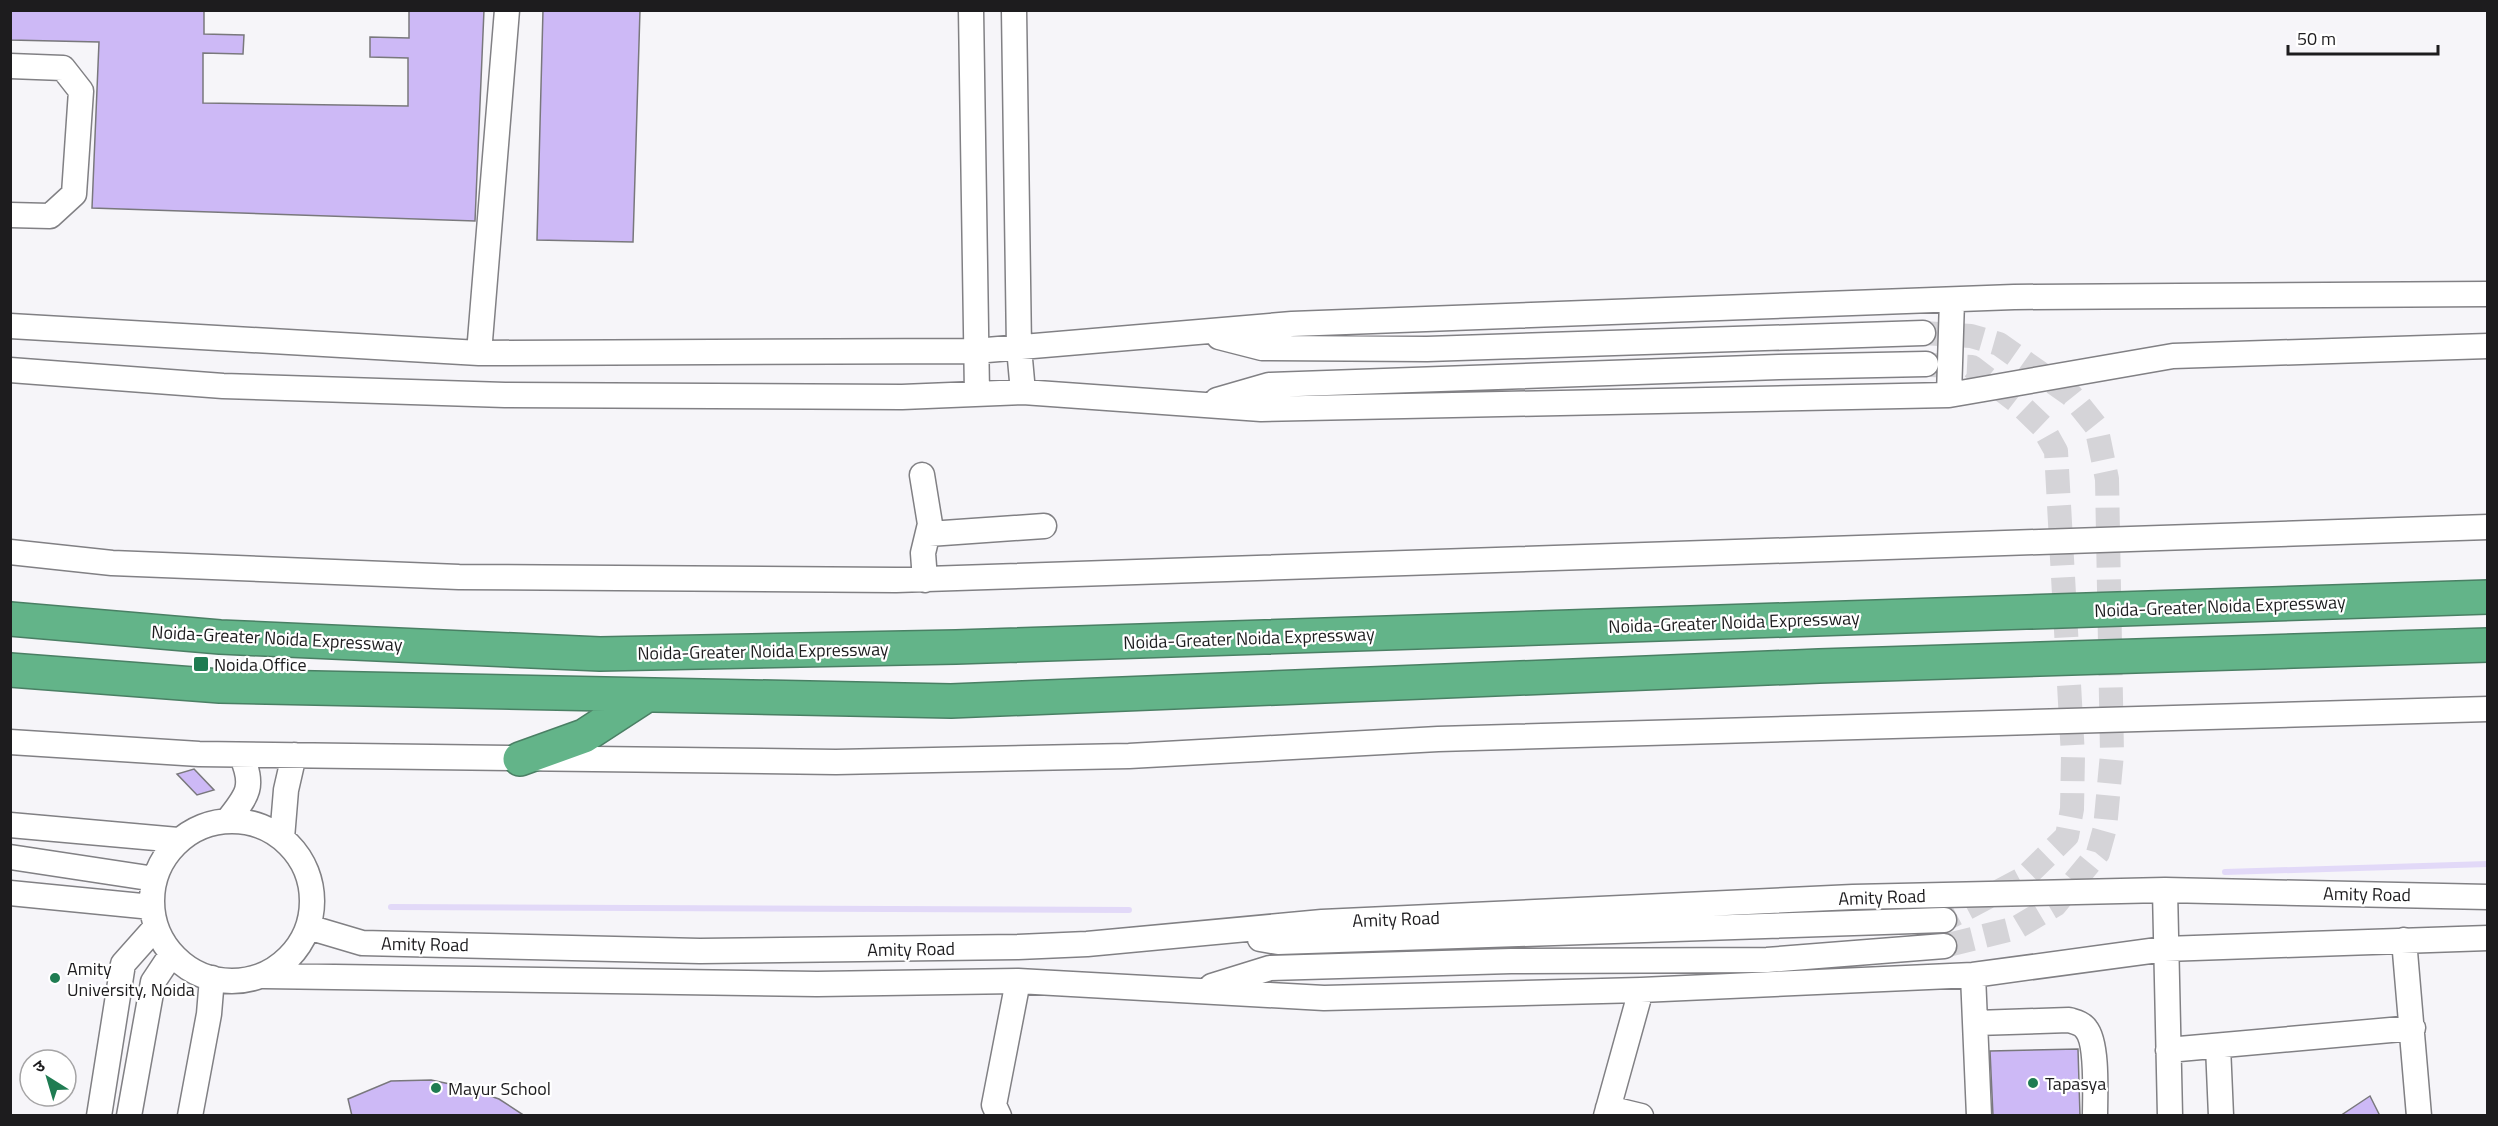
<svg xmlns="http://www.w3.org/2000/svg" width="2498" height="1126" font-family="'Titillium Web','Noto Sans Devanagari',sans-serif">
<rect width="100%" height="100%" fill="#f6f5f9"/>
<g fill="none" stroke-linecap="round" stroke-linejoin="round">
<!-- stream -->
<path stroke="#e2d9f8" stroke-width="6" d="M 2225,872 L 2488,864
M 391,907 L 1129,910"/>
</g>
<!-- building -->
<path fill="#cdb9f6" stroke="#79787c" stroke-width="1.5" d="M 10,10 L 204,10 L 204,34 L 244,35 L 243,54 L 203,53 L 203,103 L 408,106 L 408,58 L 370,57 L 370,37 L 409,38 L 409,10 L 484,10 L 475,221 L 92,208 L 99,42 L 10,40 Z
M 543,10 L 640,10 L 633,242 L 537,240 Z
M 194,769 L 214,790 L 197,795 L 177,774 Z
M 2078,1049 L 2080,1116 L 1993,1116 L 1990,1051 Z
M 431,1080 L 464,1087 L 499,1099 L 525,1116 L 352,1116 L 348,1099 L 391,1081 Z
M 2370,1096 L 2380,1116 L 2340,1116 Z"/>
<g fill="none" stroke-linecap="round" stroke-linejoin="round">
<!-- minor-tunnel -->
<path stroke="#d5d4d8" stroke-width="24" stroke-dasharray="24 12" stroke-linecap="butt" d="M 1923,333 L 1971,336 L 1999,344 L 2071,395 L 2096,426 L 2107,479 L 2112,754 L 2105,828 L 2098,853 L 2055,905 L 2016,928 L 1944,946
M 1931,365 L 1972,367 L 2016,401 L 2042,426 L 2056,451 L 2073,756 L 2072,809 L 2067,836 L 2024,878 L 1944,920"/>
<!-- minor casing -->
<g stroke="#818084" stroke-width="27">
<path id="minor" d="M 971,10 L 977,393
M 1014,10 L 1019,348 L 1023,392
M 10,66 L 63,68 L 81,91 L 74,194 L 50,216 L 10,215
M 10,326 L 479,353 L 975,351 L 1292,324 L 2014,297 L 2488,294
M 1219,337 L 1262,348 L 1427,349 L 1923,333
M 479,353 L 507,10
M 10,370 L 223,386 L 505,395 L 902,397 L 1023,392 L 1261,409 L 1949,395 L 2173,356 L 2488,346
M 1949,395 L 1952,300
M 1217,400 L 1269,385 L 1779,367 L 1926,364
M 922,475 L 930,524 L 923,553 L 925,580
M 929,534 L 1044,526
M 10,552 L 112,563 L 459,577 L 896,580 L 2488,527
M 10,742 L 199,754 L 836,762 L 1129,756 L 1438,739 L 2488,709
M152 901a80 80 0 1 1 160 0a80 80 0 1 1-160 0Z
M 227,821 C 248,795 255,786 241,755
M 10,825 L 178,840
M 282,838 L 286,790 L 294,755
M 10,857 L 155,879
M 2165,890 L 2170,1116
M 10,893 L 152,907
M 308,927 L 362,943 L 700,951 L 1018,947 L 1087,944 L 1322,922 L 1853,897 L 2165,890 L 2488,897
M 1260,939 L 1278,942 L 1944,920
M 2404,940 L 2419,1116
M 1973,975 L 1979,1116
M 264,976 L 817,984 L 1018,981 L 1324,998 L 1641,990 L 1973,975 L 2165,949 L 2488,938
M 1212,986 L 1270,968 L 1511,961 L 1767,960 L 1944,946
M 1976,1023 L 2069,1020 C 2075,1022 2082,1023 2086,1029 C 2098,1043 2095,1096 2095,1116
M 2218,1046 L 2221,1116
M 2168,1050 L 2413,1028
M 1608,1108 L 1641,1116
M 99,1116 L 123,964 L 155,928
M 129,1116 L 153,982 L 171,955
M 190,1116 L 209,1014 L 212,978
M 999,1116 L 994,1105 L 1018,981
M 1606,1116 L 1641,990"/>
</g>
<!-- highway casing -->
<g stroke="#4a7f64" stroke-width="36">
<path id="highway" d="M 10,619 L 220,637 L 600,654 L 956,647 L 2488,597
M 10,670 L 220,686 L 951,701 L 1819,666 L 2488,645
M 520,759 L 584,736 L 647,695"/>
</g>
<!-- minor -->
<use href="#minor" stroke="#fff" stroke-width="24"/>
<!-- highway -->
<use href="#highway" stroke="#63b489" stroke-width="33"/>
</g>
<!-- markers -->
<g fill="#1f7c52" stroke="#fff" stroke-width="2">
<rect x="193" y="656" width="16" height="16" rx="3"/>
<circle cx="55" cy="978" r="6"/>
<circle cx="2033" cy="1083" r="6"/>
<circle cx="436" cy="1088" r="6"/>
</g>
<g text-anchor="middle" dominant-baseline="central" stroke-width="4.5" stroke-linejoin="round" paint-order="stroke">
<!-- street labels -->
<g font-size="18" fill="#1d1c1e" stroke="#fff">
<text transform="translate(2220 606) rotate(-2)">Noida-Greater Noida Expressway</text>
<text transform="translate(1734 622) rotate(-2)">Noida-Greater Noida Expressway</text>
<text transform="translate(277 638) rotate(3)">Noida-Greater Noida Expressway</text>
<text transform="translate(1249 638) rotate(-2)">Noida-Greater Noida Expressway</text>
<text transform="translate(763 651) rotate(-1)">Noida-Greater Noida Expressway</text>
<text transform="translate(2367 894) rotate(1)">Amity Road</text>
<text transform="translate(1882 897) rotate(-2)">Amity Road</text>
<text transform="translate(1396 919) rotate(-2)">Amity Road</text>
<text transform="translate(425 944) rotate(1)">Amity Road</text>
<text transform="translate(911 949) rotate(-1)">Amity Road</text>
</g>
<!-- poi labels -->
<g font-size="18" fill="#1d1c1e" stroke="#fff" text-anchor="start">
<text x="214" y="664">Noida Office</text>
<text x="67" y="968">Amity<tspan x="67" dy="21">University, Noida</tspan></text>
<text x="2045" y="1083">Tapasya</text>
<text x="448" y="1088">Mayur School</text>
</g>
</g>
<!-- border -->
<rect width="2498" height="1126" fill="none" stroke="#1d1c1e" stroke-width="24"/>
<!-- north arrow -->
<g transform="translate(48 1078) rotate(323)"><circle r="28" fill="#ffffff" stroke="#a5a4a5" stroke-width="1.5"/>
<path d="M0-4.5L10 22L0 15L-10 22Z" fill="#1f7c52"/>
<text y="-9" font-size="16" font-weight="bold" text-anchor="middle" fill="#1d1c1e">उ</text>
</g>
<!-- scale -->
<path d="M2288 45v9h150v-9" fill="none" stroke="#1d1c1e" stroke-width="3"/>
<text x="2297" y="45" font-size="18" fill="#1d1c1e" stroke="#ffffff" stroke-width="4.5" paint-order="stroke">50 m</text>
</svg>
